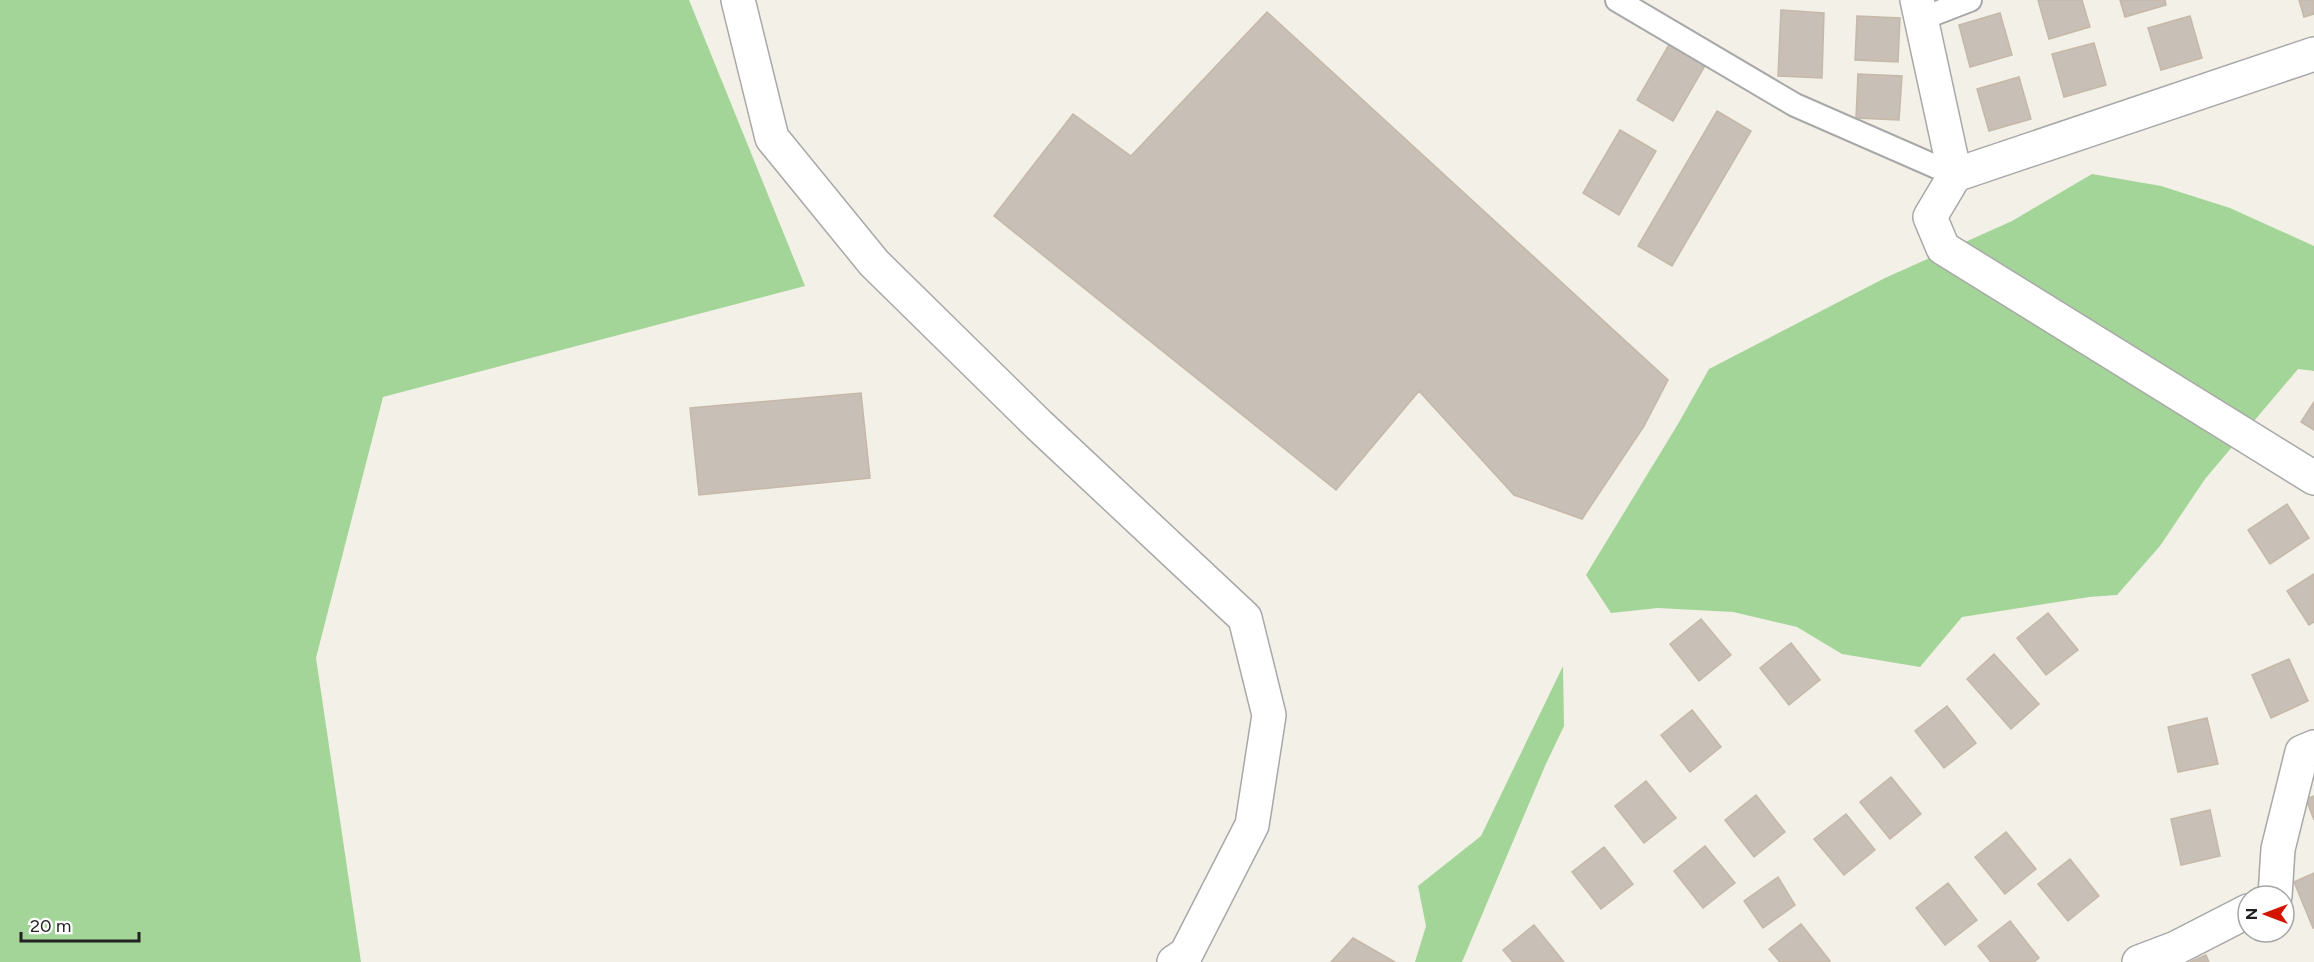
<svg xmlns="http://www.w3.org/2000/svg" width="2314" height="962" font-family="Figtree,sans-serif">
<rect width="100%" height="100%" fill="#f2f0e7"/>
<!-- forest -->
<path fill="#a4d598" d="M 0,0 L 689,0 L 805,286 L 383,397 L 316,658 L 361,962 L 0,962 Z
M 2092,174 L 2161,186 L 2230,208 L 2314,246 L 2314,371 L 2298,369 L 2205,479 L 2160,546 L 2117,595 L 2089,597 L 1962,617 L 1920,667 L 1842,654 L 1797,627 L 1733,612 L 1658,608 L 1611,613 L 1586,575 L 1678,424 L 1709,369 L 1885,278 L 2012,221 Z
M 1563,666 L 1564,726 L 1545,766 L 1462,962 L 1415,962 L 1426,926 L 1418,886 L 1481,836 Z"/>
<!-- building -->
<path fill="#c8bfb6" stroke="#c6b8a8" stroke-width="1.5" d="M 2038,0 L 2082,0 L 2090,27 L 2049,39 Z
M 2120,0 L 2165,0 L 2166,5 L 2125,17 Z
M 2299,0 L 2314,0 L 2314,14 L 2304,17 Z
M 1781,10 L 1824,13 L 1822,78 L 1778,76 Z
M 1267,12 L 1668,380 L 1644,426 L 1582,519 L 1514,495 L 1419,391 L 1336,490 L 994,216 L 1073,114 L 1131,156 Z
M 2000,13 L 2012,55 L 1970,67 L 1959,25 Z
M 1857,16 L 1900,18 L 1898,62 L 1855,60 Z
M 2190,16 L 2202,58 L 2161,70 L 2148,28 Z
M 1674,36 L 1710,57 L 1673,121 L 1637,100 Z
M 2094,43 L 2106,85 L 2064,97 L 2052,54 Z
M 1858,74 L 1902,76 L 1899,120 L 1856,118 Z
M 2019,77 L 2031,119 L 1989,131 L 1977,89 Z
M 1717,111 L 1751,131 L 1672,266 L 1638,246 Z
M 1620,130 L 1656,151 L 1619,215 L 1583,193 Z
M 861,393 L 870,478 L 699,495 L 690,408 Z
M 2314,402 L 2314,430 L 2301,422 Z
M 2287,504 L 2309,538 L 2270,564 L 2248,530 Z
M 2314,574 L 2314,622 L 2309,625 L 2287,591 Z
M 2048,613 L 2078,650 L 2046,675 L 2017,638 Z
M 1701,619 L 1731,655 L 1699,681 L 1670,644 Z
M 1791,643 L 1820,680 L 1789,705 L 1760,668 Z
M 1994,654 L 2039,704 L 2011,729 L 1967,679 Z
M 2289,659 L 2308,701 L 2271,718 L 2252,675 Z
M 1947,706 L 1976,743 L 1944,768 L 1915,731 Z
M 1692,710 L 1721,747 L 1690,772 L 1661,735 Z
M 2207,718 L 2218,764 L 2178,772 L 2168,727 Z
M 1891,777 L 1921,814 L 1890,839 L 1860,802 Z
M 1646,781 L 1676,818 L 1644,843 L 1615,806 Z
M 1756,795 L 1785,832 L 1754,857 L 1725,820 Z
M 2314,796 L 2314,820 L 2306,799 Z
M 2210,810 L 2220,856 L 2181,865 L 2171,819 Z
M 1846,814 L 1875,850 L 1844,875 L 1814,839 Z
M 2006,832 L 2036,869 L 2005,894 L 1975,857 Z
M 1705,846 L 1735,883 L 1703,908 L 1674,871 Z
M 1604,847 L 1633,884 L 1601,909 L 1572,872 Z
M 2070,859 L 2099,896 L 2068,921 L 2038,884 Z
M 2314,873 L 2314,928 L 2313,928 L 2294,882 Z
M 1778,877 L 1795,905 L 1763,928 L 1744,901 Z
M 1948,883 L 1977,920 L 1945,945 L 1916,908 Z
M 2010,921 L 2039,958 L 2034,962 L 1991,962 L 1978,946 Z
M 1801,924 L 1830,961 L 1828,962 L 1780,962 L 1769,949 Z
M 1534,925 L 1564,962 L 1513,962 L 1503,950 Z
M 1353,938 L 1395,962 L 1331,962 Z
M 2206,955 L 2209,962 L 2190,962 Z"/>
<g fill="none" stroke-linecap="round" stroke-linejoin="round">
<!-- service casing -->
<g stroke="#a8a8a8" stroke-width="26">
<path id="service" d="M 1617,0 L 1795,105 L 1955,175
M 1921,19 L 1970,0"/>
</g>
<!-- minor casing -->
<g stroke="#a8a8a8" stroke-width="36">
<path id="minor" d="M 1917,0 L 1955,175
M 2314,54 L 1955,175 L 1930,217 L 1943,248 L 2314,478
M 2275,896 L 2278,849 L 2302,752 L 2314,747
M 2139,962 L 2176,948 L 2248,911"/>
</g>
<!-- tertiary casing -->
<g stroke="#a8a8a8" stroke-width="36">
<path id="tertiary" d="M 738,0 L 772,138 L 874,263 L 1039,425 L 1245,618 L 1269,715 L 1252,825 L 1186,954 L 1174,962"/>
</g>
<!-- service -->
<use href="#service" stroke="#fff" stroke-width="22"/>
<!-- minor -->
<use href="#minor" stroke="#fff" stroke-width="33"/>
<!-- tertiary -->
<use href="#tertiary" stroke="#fff" stroke-width="33"/>
</g>
<!-- north arrow -->
<g transform="translate(2266 914) rotate(270)"><circle r="28" fill="#ffffff" stroke="#a6a6a6" stroke-width="1.5"/>
<path d="M0-4.5L10 22L0 15L-10 22Z" fill="#d31500"/>
<text y="-9" font-size="16" font-weight="bold" text-anchor="middle" fill="#212121">N</text>
</g>
<!-- scale -->
<path d="M21 932v9h118v-9" fill="none" stroke="#212121" stroke-width="3"/>
<text x="30" y="932" font-size="18" fill="#212121" stroke="#ffffff" stroke-width="4.5" paint-order="stroke">20 m</text>
</svg>
